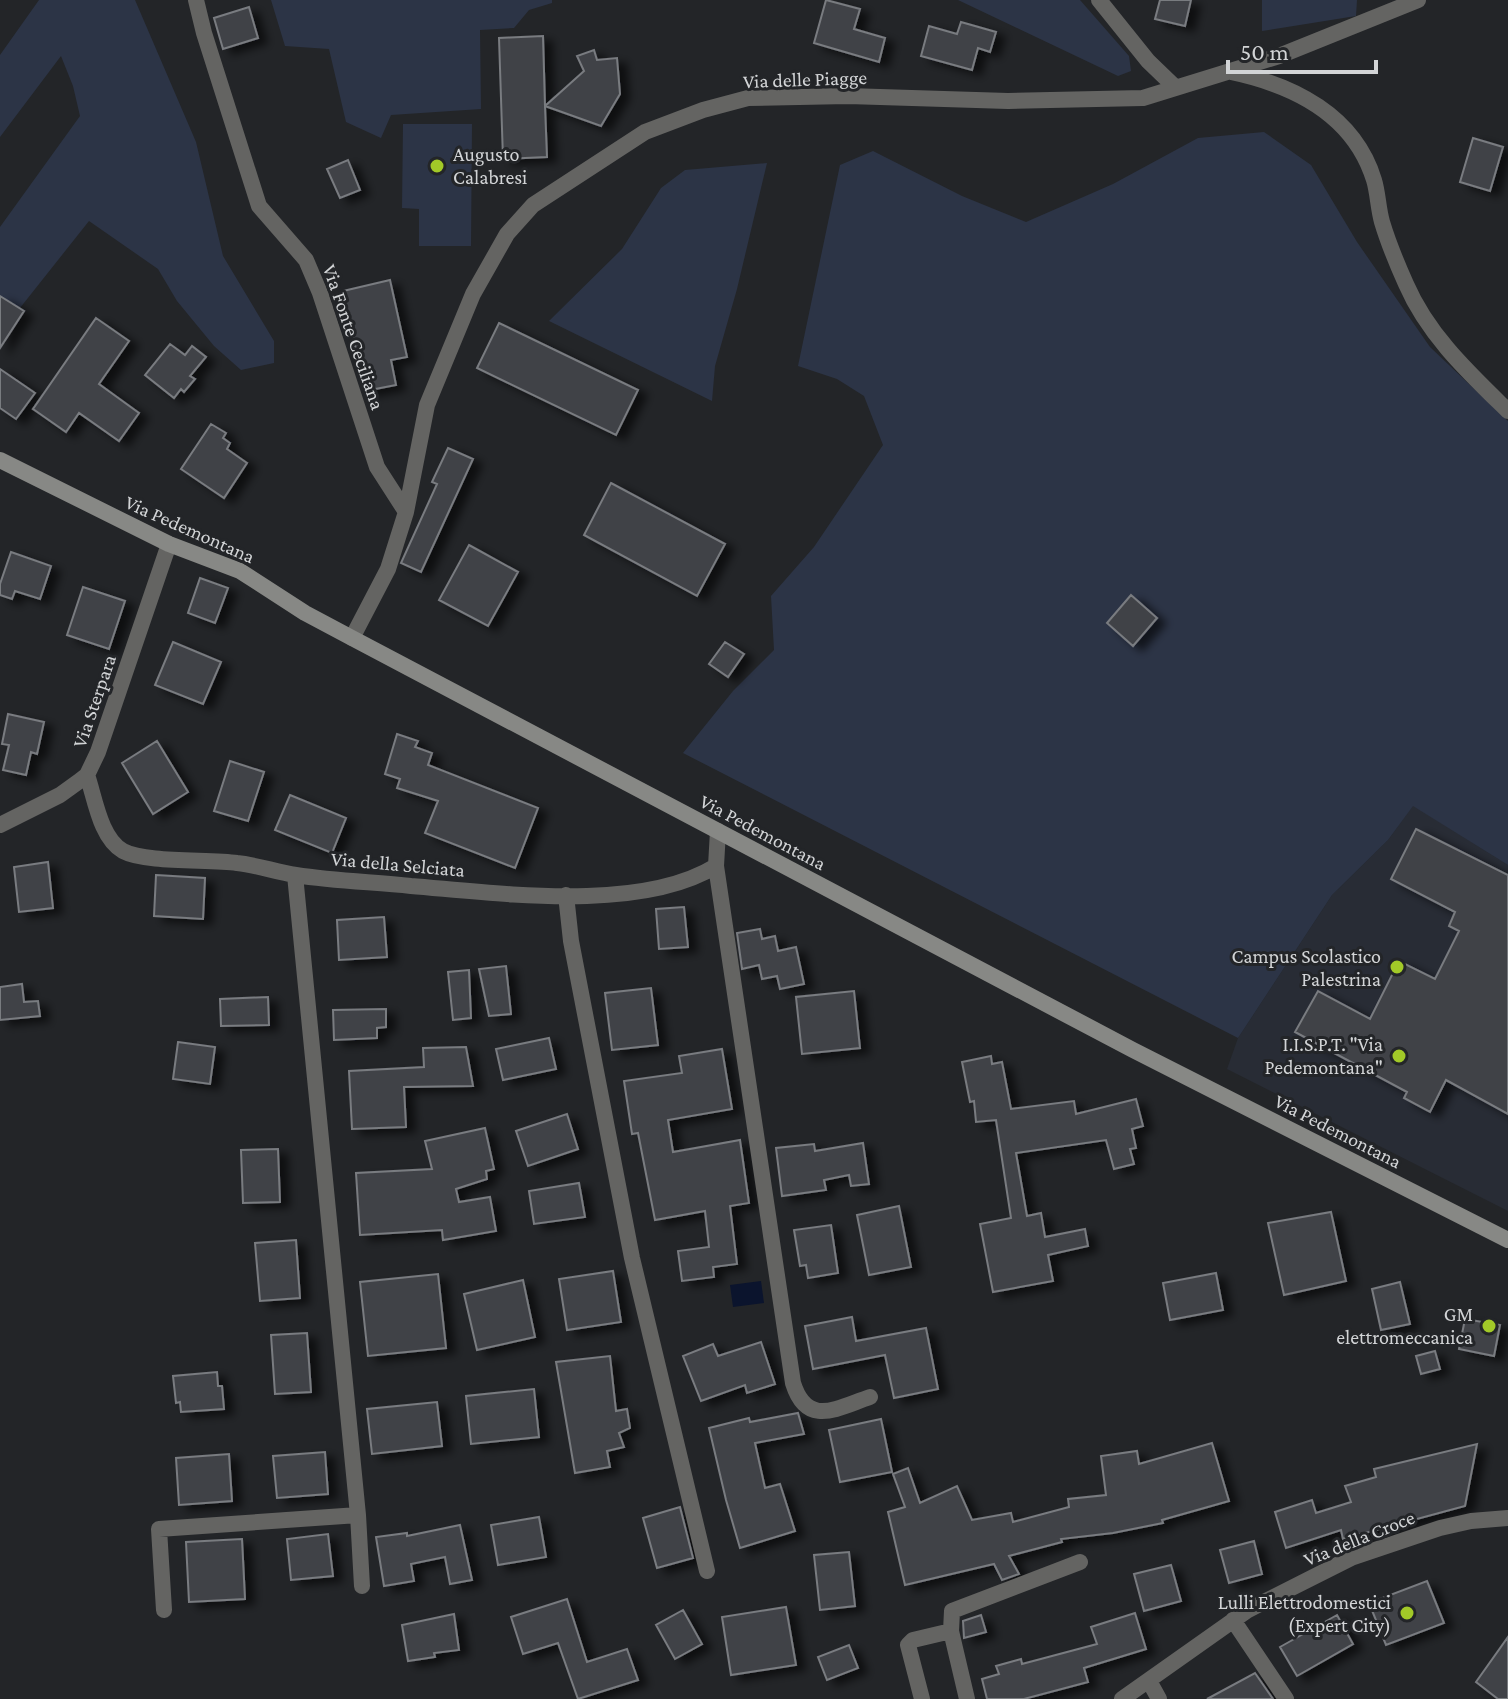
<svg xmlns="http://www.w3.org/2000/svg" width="1508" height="1699" font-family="'Crimson Pro',serif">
<defs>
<filter id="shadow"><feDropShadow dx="9" dy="5" stdDeviation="4" flood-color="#0009"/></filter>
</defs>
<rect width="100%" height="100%" fill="#232528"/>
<!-- built -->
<path fill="#282c35" d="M 1413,805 L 1508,865 L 1508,1211 L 1227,1069 L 1238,1038 L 1332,895 L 1388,840 Z"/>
<!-- green -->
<path fill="#2c3446" d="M 39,0 L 135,0 L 196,142 L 223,256 L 274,341 L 274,363 L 241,370 L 214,346 L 177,301 L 158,269 L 89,221 L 16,313 L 0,301 L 0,227 L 80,116 L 73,86 L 61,56 L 0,137 L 0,55 Z
M 271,0 L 552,0 L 552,3 L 529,10 L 514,28 L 480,30 L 481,109 L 391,115 L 381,138 L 346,122 L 329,49 L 285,46 Z
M 958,0 L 1080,0 L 1129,56 L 1131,71 L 1118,76 Z
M 1262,0 L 1357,0 L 1356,16 L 1262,31 Z
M 403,124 L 472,124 L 471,246 L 419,246 L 419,209 L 402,208 Z
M 1264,132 L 1311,165 L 1357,242 L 1430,347 L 1508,421 L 1508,865 L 1413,806 L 1388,840 L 1332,895 L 1238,1038 L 683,753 L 733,691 L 774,650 L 771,596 L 814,547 L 883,445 L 864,396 L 837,379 L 798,366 L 840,165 L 873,151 L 962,196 L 1026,222 L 1113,184 L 1198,138 Z
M 767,163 L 737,289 L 715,366 L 712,401 L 549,321 L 622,249 L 661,188 L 685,170 Z"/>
<!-- water -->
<path fill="#0b142d" d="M 761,1281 L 764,1303 L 733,1307 L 730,1285 Z"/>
<!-- building -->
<path fill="#414347" stroke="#797b80" stroke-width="2" filter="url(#shadow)" d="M 826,0 L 860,9 L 854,29 L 885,38 L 879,62 L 814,43 Z
M 1160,0 L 1191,0 L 1185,26 L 1155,19 Z
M 249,7 L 258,38 L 223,49 L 214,18 Z
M 961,22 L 996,32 L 990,52 L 978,48 L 972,70 L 921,56 L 929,26 L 957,34 Z
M 543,36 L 545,106 L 584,71 L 577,56 L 594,50 L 597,60 L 617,58 L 620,94 L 601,126 L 545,106 L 547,157 L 503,159 L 499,38 Z
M 1473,138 L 1503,147 L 1490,191 L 1460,182 Z
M 348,160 L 360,190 L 340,198 L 327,169 Z
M 390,280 L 407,357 L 391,360 L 396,385 L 365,391 L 343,291 Z
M 0,296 L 24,311 L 0,348 Z
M 96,318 L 129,341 L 99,384 L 139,413 L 119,441 L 79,413 L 66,432 L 33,409 Z
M 499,323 L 638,390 L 616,435 L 477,368 Z
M 170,344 L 185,355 L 192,346 L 206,357 L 190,376 L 195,379 L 184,392 L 181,389 L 174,398 L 145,375 Z
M 0,369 L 35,393 L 16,419 L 0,408 Z
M 211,424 L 226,433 L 223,438 L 230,443 L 227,449 L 247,463 L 224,498 L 181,469 Z
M 448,448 L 473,459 L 421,572 L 401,563 L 437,484 L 432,482 Z
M 611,483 L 725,544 L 697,596 L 584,535 Z
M 469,545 L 518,572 L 488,626 L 439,600 Z
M 11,552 L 51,566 L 40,599 L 15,591 L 12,599 L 0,595 L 0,584 Z
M 200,578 L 228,588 L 215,623 L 188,613 Z
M 83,587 L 125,601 L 109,649 L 67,635 Z
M 1131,595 L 1157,618 L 1133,646 L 1107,623 Z
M 173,642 L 221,662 L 203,704 L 155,685 Z
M 725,642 L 744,654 L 728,677 L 709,664 Z
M 8,714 L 44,722 L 37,754 L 31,752 L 26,775 L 3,770 L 9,745 L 2,744 Z
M 397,734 L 418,741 L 415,747 L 432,753 L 428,765 L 538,808 L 515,868 L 425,833 L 438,801 L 397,788 L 400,779 L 385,774 Z
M 157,741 L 188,792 L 153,814 L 122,763 Z
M 230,761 L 264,772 L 248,821 L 214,811 Z
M 290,795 L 346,818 L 332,853 L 275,830 Z
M 1416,829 L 1508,875 L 1508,1114 L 1446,1080 L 1430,1112 L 1404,1098 L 1407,1092 L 1295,1032 L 1318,991 L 1370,1019 L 1399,961 L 1435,979 L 1459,931 L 1449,926 L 1455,912 L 1391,879 Z
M 48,862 L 53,908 L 19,912 L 14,867 Z
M 156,875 L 205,878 L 203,919 L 154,916 Z
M 684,907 L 688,947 L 659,949 L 656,909 Z
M 384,917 L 387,957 L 339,960 L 337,920 Z
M 760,929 L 762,939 L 775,936 L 778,951 L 796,947 L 804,984 L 780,989 L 777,976 L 762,979 L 759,965 L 742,969 L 737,933 Z
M 506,966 L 511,1014 L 489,1016 L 479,969 Z
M 469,970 L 471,1018 L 453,1020 L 448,972 Z
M 22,984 L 24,1002 L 38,1001 L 40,1016 L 0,1020 L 0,987 Z
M 651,988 L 658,1045 L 612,1050 L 605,993 Z
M 854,991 L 860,1048 L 802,1054 L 796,997 Z
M 268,997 L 269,1025 L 221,1026 L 220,999 Z
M 386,1009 L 386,1027 L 377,1028 L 377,1038 L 334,1040 L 333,1010 Z
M 549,1038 L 556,1069 L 503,1080 L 496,1049 Z
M 178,1042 L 215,1047 L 210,1084 L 173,1079 Z
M 466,1047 L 473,1086 L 404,1087 L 406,1127 L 352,1129 L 349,1071 L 424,1067 L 423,1048 Z
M 722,1049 L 732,1109 L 668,1120 L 673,1152 L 740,1140 L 749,1203 L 730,1206 L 737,1264 L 713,1267 L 714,1277 L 682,1281 L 678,1251 L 709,1247 L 705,1211 L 655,1220 L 638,1133 L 632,1134 L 624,1081 L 682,1073 L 679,1056 Z
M 991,1056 L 992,1064 L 1002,1062 L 1011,1109 L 1074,1101 L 1076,1114 L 1136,1099 L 1143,1126 L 1132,1129 L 1136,1148 L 1130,1149 L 1134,1164 L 1114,1169 L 1106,1140 L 1016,1153 L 1027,1216 L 1041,1213 L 1045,1237 L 1085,1229 L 1088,1246 L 1048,1255 L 1053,1281 L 993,1292 L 980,1224 L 1011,1218 L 996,1120 L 976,1122 L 974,1101 L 970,1102 L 962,1062 Z
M 567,1114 L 578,1149 L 528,1166 L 516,1131 Z
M 485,1128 L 494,1169 L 486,1171 L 487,1179 L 456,1189 L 459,1202 L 490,1197 L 496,1231 L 443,1240 L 442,1230 L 360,1235 L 356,1173 L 432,1169 L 425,1141 Z
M 863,1143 L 869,1184 L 851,1186 L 849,1175 L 824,1180 L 826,1190 L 782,1196 L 776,1148 L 814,1144 L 815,1151 Z
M 278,1149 L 280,1202 L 243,1203 L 241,1150 Z
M 579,1183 L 585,1217 L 534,1224 L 529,1191 Z
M 899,1206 L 911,1267 L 869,1275 L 857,1215 Z
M 1331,1212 L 1346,1281 L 1284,1295 L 1268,1223 Z
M 831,1225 L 838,1273 L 808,1278 L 806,1265 L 800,1266 L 794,1230 Z
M 296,1240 L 300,1298 L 260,1301 L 255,1243 Z
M 613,1271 L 621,1322 L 567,1330 L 559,1279 Z
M 1216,1273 L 1223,1310 L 1170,1320 L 1163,1283 Z
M 438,1274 L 446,1348 L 368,1356 L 360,1282 Z
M 523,1280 L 535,1337 L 477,1350 L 464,1294 Z
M 1400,1282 L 1410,1324 L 1381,1330 L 1372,1289 Z
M 852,1317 L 856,1341 L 926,1328 L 938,1389 L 894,1398 L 885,1355 L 813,1369 L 805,1326 Z
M 1465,1319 L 1500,1325 L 1494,1356 L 1459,1349 Z
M 307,1333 L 311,1392 L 275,1394 L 271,1335 Z
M 761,1342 L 775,1384 L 747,1393 L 745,1385 L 701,1401 L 683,1356 L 713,1344 L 718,1356 Z
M 1435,1351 L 1440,1369 L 1421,1374 L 1416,1356 Z
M 610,1356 L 616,1411 L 627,1409 L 630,1428 L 619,1433 L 624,1447 L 607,1451 L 610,1467 L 575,1473 L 556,1362 Z
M 217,1372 L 218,1386 L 222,1386 L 224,1409 L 181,1412 L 180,1402 L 176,1403 L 173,1376 Z
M 534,1389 L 539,1437 L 471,1444 L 466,1396 Z
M 437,1402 L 442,1446 L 372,1454 L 367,1409 Z
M 798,1413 L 804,1434 L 755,1443 L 765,1488 L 780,1484 L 795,1531 L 740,1548 L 726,1500 L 709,1428 L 749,1418 L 750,1422 Z
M 881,1419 L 892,1472 L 840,1482 L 829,1430 Z
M 1212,1443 L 1229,1501 L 1162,1520 L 1163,1523 L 1113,1533 L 1061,1539 L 1062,1542 L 1009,1556 L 1019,1574 L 1002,1580 L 994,1564 L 905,1585 L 888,1512 L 905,1507 L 893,1474 L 908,1468 L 920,1503 L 957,1486 L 972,1520 L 1011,1513 L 1013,1522 L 1069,1507 L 1068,1499 L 1106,1495 L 1101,1456 L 1137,1451 L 1139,1464 Z
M 1477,1444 L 1465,1506 L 1343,1539 L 1341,1530 L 1286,1548 L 1275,1512 L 1312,1500 L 1316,1513 L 1351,1502 L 1345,1486 L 1376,1477 L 1374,1469 Z
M 325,1452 L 328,1494 L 277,1498 L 273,1456 Z
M 229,1454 L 232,1501 L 179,1505 L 176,1458 Z
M 680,1507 L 693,1558 L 657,1568 L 643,1518 Z
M 539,1517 L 546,1557 L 498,1565 L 491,1525 Z
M 460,1525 L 472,1580 L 450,1584 L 445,1557 L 411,1564 L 414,1581 L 384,1586 L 376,1537 L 407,1533 L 407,1536 Z
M 328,1534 L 333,1576 L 291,1580 L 287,1539 Z
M 242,1539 L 245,1599 L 189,1602 L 186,1542 Z
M 1254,1541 L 1262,1574 L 1229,1583 L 1220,1550 Z
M 849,1552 L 855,1606 L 820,1610 L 814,1555 Z
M 1171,1565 L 1181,1601 L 1144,1611 L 1134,1574 Z
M 1427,1581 L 1444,1623 L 1386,1645 L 1369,1603 Z
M 567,1599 L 587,1662 L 627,1649 L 638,1680 L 578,1699 L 558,1643 L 523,1654 L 511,1617 Z
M 786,1607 L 796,1665 L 731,1675 L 722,1617 Z
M 683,1610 L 702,1644 L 675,1659 L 656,1625 Z
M 1135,1613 L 1146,1649 L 1084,1668 L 1088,1682 L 1024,1699 L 987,1699 L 982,1679 L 999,1674 L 996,1666 L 1021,1659 L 1022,1664 L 1097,1644 L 1091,1627 Z
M 454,1614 L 459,1650 L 434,1653 L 435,1657 L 408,1661 L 402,1625 Z
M 981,1615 L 986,1632 L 964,1638 L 963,1621 Z
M 1337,1615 L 1353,1644 L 1297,1676 L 1280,1647 Z
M 1508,1637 L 1508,1699 L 1498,1699 L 1476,1682 Z
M 849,1645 L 858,1668 L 827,1680 L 818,1657 Z
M 1255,1673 L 1273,1699 L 1207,1699 Z"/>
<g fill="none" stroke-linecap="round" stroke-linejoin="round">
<!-- street -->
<path stroke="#646462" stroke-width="16" d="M 196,0 L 204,33 L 259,206 L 306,260 L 320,293 L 377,467 L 406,512
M 1099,0 L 1148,61 L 1176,88
M 1231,72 C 1293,85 1354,115 1374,180 C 1378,193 1378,208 1382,222 C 1388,242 1397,264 1406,284 C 1428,335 1469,373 1508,411
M 352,638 L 388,569 L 406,512 L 427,405 L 473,294 L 507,234 L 533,205 L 645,132 L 703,110 L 748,98 L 848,96 L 1008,101 L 1143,98 L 1279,56 L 1418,0
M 87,775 C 95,798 100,838 123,851 C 145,863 209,859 237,863 C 257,865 276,872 296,875 C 334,881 373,882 411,886 C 498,893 640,913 716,866 L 718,831
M 0,825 L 60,795 L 78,782 L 87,775 L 98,752 L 169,544
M 716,866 L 793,1383 C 807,1428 837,1408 870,1397
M 295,875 L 358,1515 L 362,1586
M 566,895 L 571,941 L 632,1258 L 707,1571
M 164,1610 L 159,1529 L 358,1515
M 1233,1620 L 1286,1699
M 1149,1681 L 1159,1699
M 922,1699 L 908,1645 L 913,1640 L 951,1631
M 967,1699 L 951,1631 L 952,1611 L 1080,1562
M 1122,1699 L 1248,1610 L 1351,1558 L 1440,1528 L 1471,1521 L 1508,1518"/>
<!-- secondary -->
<path stroke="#878885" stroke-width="16" d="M 0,460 L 169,544 L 240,571 L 305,613 L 352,638 L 1133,1050 L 1508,1240"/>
</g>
<!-- markers -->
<g fill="#a2c928" stroke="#232528" stroke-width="3">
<circle cx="437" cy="166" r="8"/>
<circle cx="1397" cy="967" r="8"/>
<circle cx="1399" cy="1056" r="8"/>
<circle cx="1489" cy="1326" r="8"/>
<circle cx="1407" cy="1613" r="8"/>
</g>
<g text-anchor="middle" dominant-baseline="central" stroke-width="6" stroke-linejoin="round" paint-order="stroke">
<!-- street labels -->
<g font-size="20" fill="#d2d4d6" stroke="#232528">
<text transform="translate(805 79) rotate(-2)">Via delle Piagge</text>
<text transform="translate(354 337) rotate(71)">Via Fonte Ceciliana</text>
<text transform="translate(190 529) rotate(24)">Via Pedemontana</text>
<text transform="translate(94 701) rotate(-71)">Via Sterpara</text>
<text transform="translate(763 832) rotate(28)">Via Pedemontana</text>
<text transform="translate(398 864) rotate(5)">Via della Selciata</text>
<text transform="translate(1338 1131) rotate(27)">Via Pedemontana</text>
<text transform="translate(1359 1538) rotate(-22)">Via della Croce</text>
</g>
<!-- poi labels -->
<g font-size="20" fill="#d2d4d6" stroke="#232528" text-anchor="end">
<text x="453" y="154" text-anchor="start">Augusto<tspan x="453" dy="23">Calabresi</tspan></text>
<text x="1381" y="956">Campus Scolastico<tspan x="1381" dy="23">Palestrina</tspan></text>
<text x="1383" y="1044">I.I.S.P.T. "Via<tspan x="1383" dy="23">Pedemontana"</tspan></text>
<text x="1473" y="1314">GM<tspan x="1473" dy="23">elettromeccanica</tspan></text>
<text x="1391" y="1602">Lulli Elettrodomestici<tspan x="1391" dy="23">(Expert City)</tspan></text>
</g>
</g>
<!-- scale -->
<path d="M1228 60v12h148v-12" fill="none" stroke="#d2d4d6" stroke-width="4"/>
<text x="1240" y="60" font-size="24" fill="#d2d4d6" stroke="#232528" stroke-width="6" paint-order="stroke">50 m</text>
</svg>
